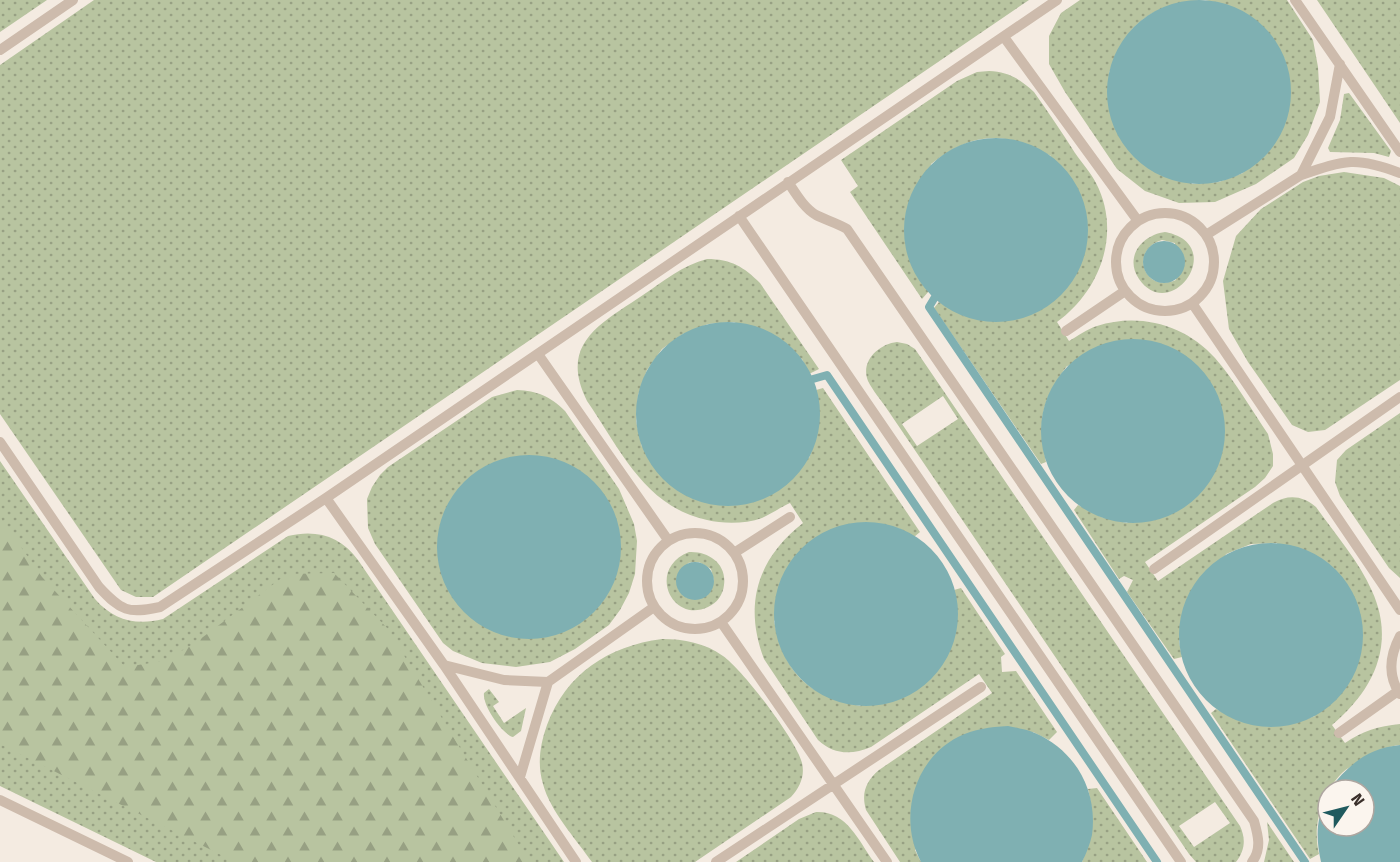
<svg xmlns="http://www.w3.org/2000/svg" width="1400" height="862" font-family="'Fira Sans',sans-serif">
<defs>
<pattern id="grass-dots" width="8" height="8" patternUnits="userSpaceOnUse" patternTransform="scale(1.5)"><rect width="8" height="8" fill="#b8c4a0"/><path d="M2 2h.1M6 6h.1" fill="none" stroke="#97a083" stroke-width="1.8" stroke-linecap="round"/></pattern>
<pattern id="forest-firs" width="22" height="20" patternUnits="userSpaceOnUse" patternTransform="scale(1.5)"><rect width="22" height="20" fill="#b8c4a0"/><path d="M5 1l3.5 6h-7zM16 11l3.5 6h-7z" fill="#97a083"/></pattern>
</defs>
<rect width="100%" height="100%" fill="#f4ebe1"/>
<!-- grass -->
<path fill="url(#grass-dots)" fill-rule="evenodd" d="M 0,0 L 47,0 L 0,32 Z
M 94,0 L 1029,0 L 153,597 L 136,597 L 121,590 L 0,414 L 0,65 Z
M 1080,0 L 1287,0 L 1313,40 L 1318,67 L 1320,102 L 1308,135 L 1294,158 L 1256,184 L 1215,202 L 1179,203 L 1145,191 L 1117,169 L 1065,92 L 1049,64 L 1049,36 L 1061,13 ZM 1205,0 C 1248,10 1264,22 1285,60 L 1243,173 L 1219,182 L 1192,184 L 1109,73 C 1127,22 1151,4 1205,0 Z
M 1317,0 L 1400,0 L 1400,123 Z
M 989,71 C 1008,72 1019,78 1034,92 C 1048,112 1062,132 1075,153 C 1082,163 1091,173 1096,183 C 1122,233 1100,291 1057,322 L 1069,341 C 1078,336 1087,329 1097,326 C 1139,312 1186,325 1215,358 C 1235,381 1251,409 1268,434 L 1273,454 L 1273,466 L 1265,478 L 1255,487 L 1145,562 L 1158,581 L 1273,503 C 1289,494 1303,496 1316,507 C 1335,534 1359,561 1372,591 C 1396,644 1374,690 1332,725 L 1345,743 C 1363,731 1378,726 1400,724 L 1400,745 C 1387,746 1378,752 1366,759 C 1358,763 1348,767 1342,773 C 1322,793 1312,825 1319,854 L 1310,859 L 1211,713 L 1216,709 C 1255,730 1274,731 1315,716 L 1277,543 L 1251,544 L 1226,554 L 1179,641 L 1182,657 L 1174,659 L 1127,592 L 1133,580 L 1124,576 L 1119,579 L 1074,510 L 1078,505 L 1101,517 L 1127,523 L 1224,424 C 1215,381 1203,365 1164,345 L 1067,366 C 1042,400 1037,419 1046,462 L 1041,464 L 934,308 L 939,302 L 964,316 L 1051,156 C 1004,130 973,132 931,164 L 923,285 L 929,291 L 922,299 L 850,192 L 858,186 L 841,160 L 957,81 L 977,72 Z
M 1349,93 L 1391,151 L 1389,157 L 1374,153 L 1330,152 L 1328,148 L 1340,120 L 1344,94 Z
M 1344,172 L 1384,178 L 1400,186 L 1400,380 L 1325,430 L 1308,432 L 1292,425 L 1248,362 L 1229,329 L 1223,281 L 1236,236 L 1261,209 L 1303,182 L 1319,176 Z
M 1165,232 C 1229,244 1171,325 1139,279 C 1124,257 1142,235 1165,232 ZM 1162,240 L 1175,243 L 1176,280 C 1144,294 1129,250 1162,240 Z
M 707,259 C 731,259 744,267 760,283 L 819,369 L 809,374 L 802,359 L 734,322 L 708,324 L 683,334 L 662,349 L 647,370 L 638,395 L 636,421 L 642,447 L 809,458 C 818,435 822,415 816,390 L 823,388 L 920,532 L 914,537 L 898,528 L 774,621 C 785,674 807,695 860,706 L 957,608 L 954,590 L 961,588 L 1005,654 L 1001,657 L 1002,672 L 1016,671 L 1057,732 L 1049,740 L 1033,732 L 915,850 L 921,862 L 900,862 L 866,810 C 861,793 866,781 879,770 L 992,693 L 979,674 L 871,747 C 852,755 834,755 818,740 L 764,659 C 743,604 758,558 803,523 L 790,503 C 781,507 771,514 762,518 C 745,524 724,524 707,520 C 645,507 620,449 587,401 C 558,343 602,323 643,295 C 664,281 683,265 707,259 Z
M 897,342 L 907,344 L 915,349 L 1240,826 C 1246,839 1245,850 1236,862 L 1196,862 L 1189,854 L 887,409 C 881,400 873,391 868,381 C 860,361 879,344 897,342 ZM 943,396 L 958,419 L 917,446 L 902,424 ZM 1215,802 L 1230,823 L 1194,847 L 1179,826 Z
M 517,390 C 537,391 550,396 565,411 L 619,489 L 634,524 L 637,541 L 635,574 L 629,593 L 620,610 L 609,625 L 575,649 L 550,662 L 516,667 L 482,663 L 453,651 L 443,643 L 375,544 L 368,528 L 367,499 L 372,487 L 380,475 L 388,467 L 492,397 Z
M 1400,413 L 1400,578 L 1389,568 L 1340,496 L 1335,482 L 1337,460 L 1346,450 Z
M 0,461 L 95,599 C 113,620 136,626 163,619 L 288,536 C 316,529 341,536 358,560 L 564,862 L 156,862 L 0,786 Z
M 689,552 C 709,551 727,564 724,585 C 723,595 717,603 708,607 C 672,624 646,569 689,552 ZM 693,562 L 699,562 L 711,569 L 714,581 L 687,598 L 678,589 L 688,563 Z
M 662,639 C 684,639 705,643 723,656 C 743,670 797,741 802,763 C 805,776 800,787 791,797 L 695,862 L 592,862 C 576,839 550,811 543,784 C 537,764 540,745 547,725 C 566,674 608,646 662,639 Z
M 489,689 L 499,702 L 493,706 L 504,723 L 526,708 L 521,731 L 513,737 C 502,734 482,705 484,693 Z
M 1097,788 L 1147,862 L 1082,862 C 1093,834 1095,819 1088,789 Z
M 816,812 C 847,811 858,840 874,862 L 736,862 L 799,819 Z
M 1267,822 L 1294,862 L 1264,862 L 1269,840 Z"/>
<!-- forest -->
<path fill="url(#forest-firs)" d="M 0,517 L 42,577 L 125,667 L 164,661 L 195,643 L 287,574 L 334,573 L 388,629 L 529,862 L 235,862 L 0,744 Z"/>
<!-- water -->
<path fill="#7fb0b2" d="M1107 92a92 92 0 1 1 184 0a92 92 0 1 1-184 0Z
M904 230a92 92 0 1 1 184 0a92 92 0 1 1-184 0Z
M1143 262a21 21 0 1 1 42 0a21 21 0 1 1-42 0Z
M636 414a92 92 0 1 1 184 0a92 92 0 1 1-184 0Z
M1041 431a92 92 0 1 1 184 0a92 92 0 1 1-184 0Z
M437 547a92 92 0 1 1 184 0a92 92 0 1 1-184 0Z
M774 614a92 92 0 1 1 184 0a92 92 0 1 1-184 0Z
M1179 635a92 92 0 1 1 184 0a92 92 0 1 1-184 0Z
M676 581a19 19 0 1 1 38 0a19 19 0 1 1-38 0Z
M 1008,726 C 1016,728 1027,729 1035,733 C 1076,751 1098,791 1092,835 C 1090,844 1086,854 1082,862 L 921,862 C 898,819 913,760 958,737 C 974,729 990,727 1008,726 Z
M 1400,745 L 1400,862 L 1321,862 C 1315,834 1317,819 1327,792 L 1328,826 L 1364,826 L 1364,790 L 1329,790 C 1348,765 1368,748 1400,745 Z"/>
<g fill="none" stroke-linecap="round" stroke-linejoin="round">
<!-- stream -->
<path stroke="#7fb0b2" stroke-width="8" d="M 935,297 L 929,307 L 1305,862
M 813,379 L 827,375 L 1157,862"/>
<!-- lane -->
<path stroke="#cdbbac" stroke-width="10" d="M 1295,0 L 1400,152
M 1004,37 L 1138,221
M 0,50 L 73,0
M 1301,175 C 1345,160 1356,156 1400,173
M 788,182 C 796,194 804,208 816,215 C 826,220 837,223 847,229 L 1254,821 C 1258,835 1262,849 1252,862
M1116 262a49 49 0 1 1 98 0a49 49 0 1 1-98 0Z
M 739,216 L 1181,862
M 1206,235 L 1301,175 L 1330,117 L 1340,64
M 1192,303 L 1400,610
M 1066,331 L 1125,291
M 538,354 L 668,540
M 0,442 L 99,587 C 121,611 128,614 160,607 L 326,498 L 1057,0
M 326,498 L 444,665 L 576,862
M647 581a48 48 0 1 1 96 0a48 48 0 1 1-96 0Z
M 734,553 L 790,517
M 1154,569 L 1400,397
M 721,622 L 887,862
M 1400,636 C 1390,655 1387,675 1400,694
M 444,665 L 504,680 L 548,682 L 654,607
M 1339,733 L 1398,691
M 520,777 L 548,682
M 0,800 L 128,862
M 716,862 L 981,687"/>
</g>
<!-- north arrow -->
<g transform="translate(1346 808) rotate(55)"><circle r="28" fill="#fbf5ee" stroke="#aea6a0" stroke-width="1.5"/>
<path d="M0-4.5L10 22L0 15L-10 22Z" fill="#1f5a5e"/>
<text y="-9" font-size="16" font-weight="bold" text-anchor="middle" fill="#3b302b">N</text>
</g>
</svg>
